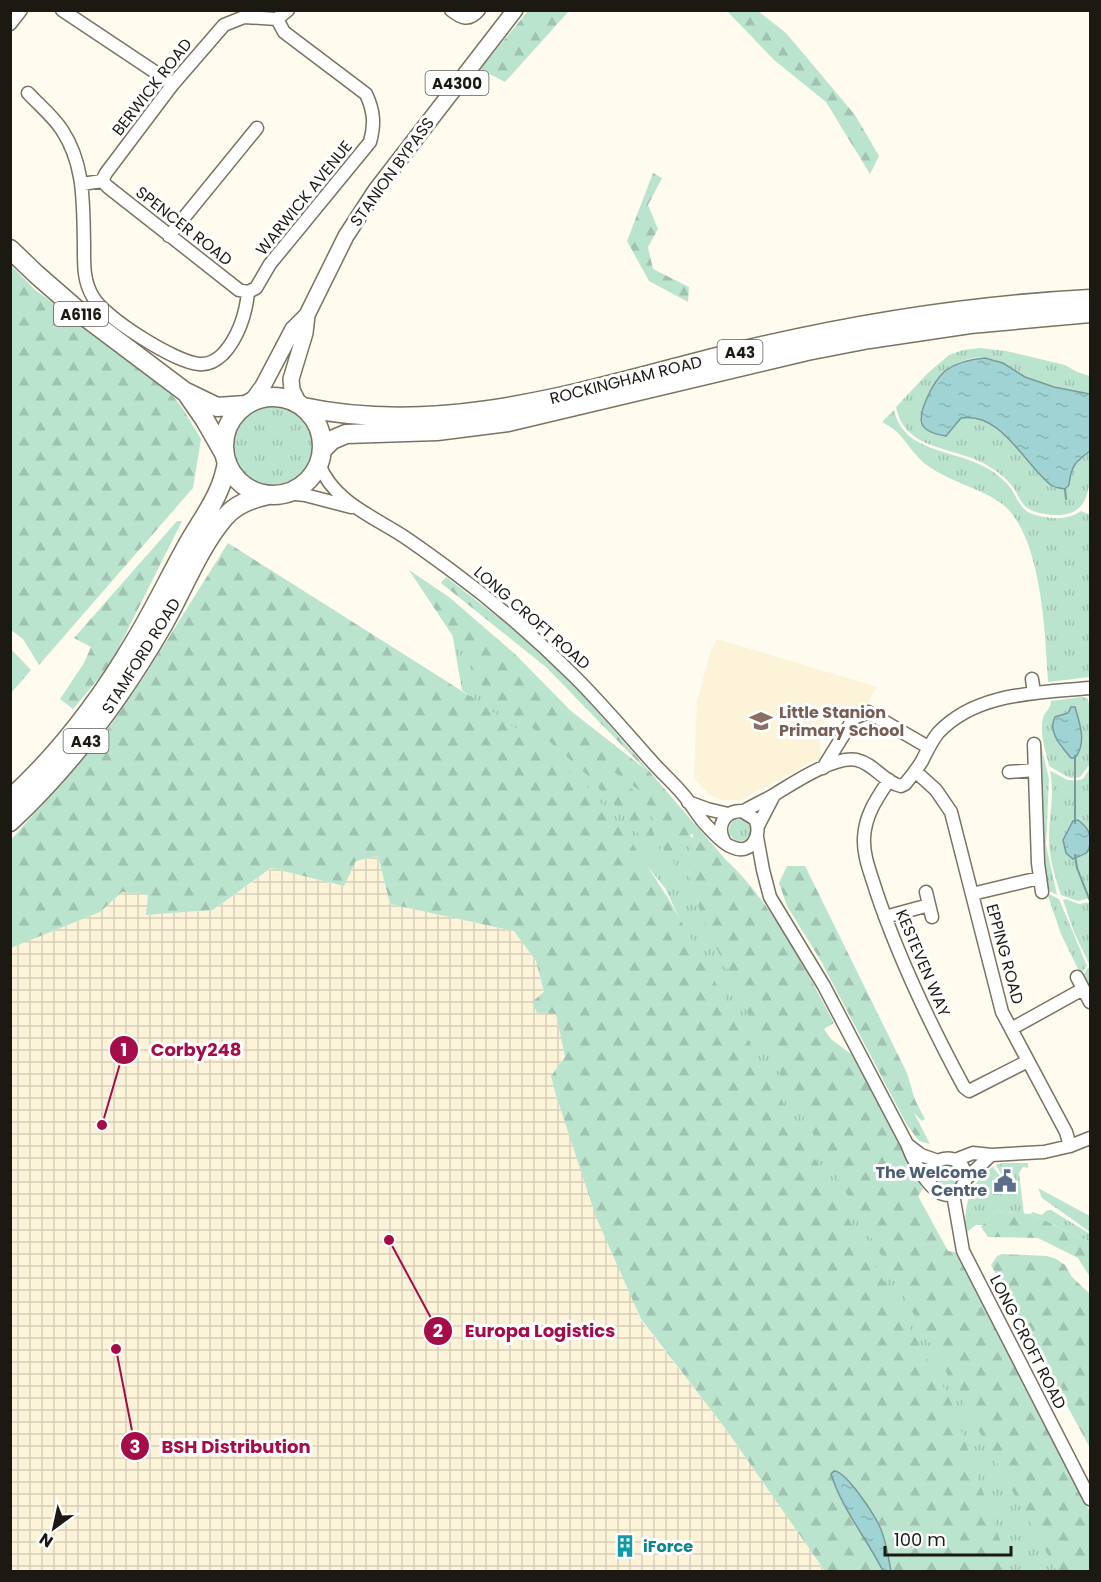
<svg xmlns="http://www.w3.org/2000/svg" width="1101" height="1582" font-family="Poppins,sans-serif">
<defs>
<pattern id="industrial-grid" width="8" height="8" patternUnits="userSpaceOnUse" patternTransform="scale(1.5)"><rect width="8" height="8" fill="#fcf3d8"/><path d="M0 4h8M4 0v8" fill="none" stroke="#d7d0b8"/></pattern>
<pattern id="grass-tufts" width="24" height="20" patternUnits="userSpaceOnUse" patternTransform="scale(1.5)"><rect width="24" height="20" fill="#bbe4cf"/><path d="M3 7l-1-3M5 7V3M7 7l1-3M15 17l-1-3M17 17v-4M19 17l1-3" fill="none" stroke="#a0c3b1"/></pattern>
<pattern id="forest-firs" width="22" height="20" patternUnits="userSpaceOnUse" patternTransform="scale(1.5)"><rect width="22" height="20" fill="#bbe4cf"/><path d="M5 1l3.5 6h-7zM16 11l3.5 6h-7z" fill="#a0c3b1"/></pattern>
<pattern id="water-ripples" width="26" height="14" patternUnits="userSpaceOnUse" patternTransform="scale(1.5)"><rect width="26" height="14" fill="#a0d3d3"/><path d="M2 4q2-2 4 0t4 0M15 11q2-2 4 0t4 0" fill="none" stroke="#89b5b4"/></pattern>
</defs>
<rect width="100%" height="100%" fill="#fffbef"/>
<!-- industrial -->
<path fill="url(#industrial-grid)" d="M 378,856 L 390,904 L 514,931 L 536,961 L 544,992 L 556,1013 L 565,1057 L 551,1076 L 640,1319 L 725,1428 L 825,1571 L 11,1572 L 11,948 L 100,912 L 122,892 L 148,895 L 146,915 L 213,910 L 272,868 L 344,886 L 356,861 Z"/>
<!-- built -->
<path fill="#fcf3d8" d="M 717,639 L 877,687 L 866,706 L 854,708 L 821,725 L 823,729 L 820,738 L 820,759 L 806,765 L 741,800 L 721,800 L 710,795 L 694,778 L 697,701 L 711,650 Z"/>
<!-- grass -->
<path fill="url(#grass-tufts)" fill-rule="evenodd" d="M 980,348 L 1006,351 L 1065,365 L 1077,372 L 1090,376 L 1090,394 C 1069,390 1048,386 1027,378 C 1019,374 1012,367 1003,363 C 960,343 929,381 920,419 L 946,436 L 961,418 C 996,412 1032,463 1052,486 L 1057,488 L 1069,486 C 1071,466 1075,462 1090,451 C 1090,480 1094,517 1054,515 C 1044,514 1031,513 1024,505 C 1020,501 1018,495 1015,490 C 1007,478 996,470 983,463 C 950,446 905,450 896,407 L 928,373 L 949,355 L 963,350 Z
M233 445a40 40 0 1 1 80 0a40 40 0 1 1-80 0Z
M 894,410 C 903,452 951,449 983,466 C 993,471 1001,477 1009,486 C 1017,496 1019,509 1032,514 C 1048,519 1067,521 1081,511 L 1090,515 L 1090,677 L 1048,682 C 1045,633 1042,529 998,501 C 976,487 949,481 928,466 C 915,457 908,443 897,432 C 893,428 887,425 882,422 Z
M 446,598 L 669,806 L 705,856 L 1090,1571 L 990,1571 L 665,888 L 583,788 L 462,690 Z
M 1082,697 L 1087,698 L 1089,703 L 1090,764 L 1080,777 L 1071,778 L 1066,776 L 1049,766 C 1046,751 1039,733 1043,718 C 1045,711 1051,709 1051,701 ZM 1075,708 L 1078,721 L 1071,758 L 1059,745 L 1060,715 L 1068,713 Z
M 1038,745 L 1041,745 L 1049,779 L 1046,845 L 1057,895 L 1047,890 L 1043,863 Z
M 1090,768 L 1090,898 L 1078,901 L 1061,895 C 1055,877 1049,857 1049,838 C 1049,816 1055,794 1050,771 C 1064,776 1065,784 1083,779 ZM 1072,825 L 1090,836 L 1088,850 L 1073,859 L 1065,835 Z
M729 830a11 11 0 1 1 22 0a11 11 0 1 1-22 0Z
M 1047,893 L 1059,899 L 1087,966 L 1082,972 L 1079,971 L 1061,934 Z
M 1066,899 L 1079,904 L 1090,902 L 1090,990 L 1082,976 L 1090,966 L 1074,932 L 1063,900 Z
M 1003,1163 L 1028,1163 L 1028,1168 L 1023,1167 L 1019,1173 L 1024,1214 L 996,1211 L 983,1225 L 976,1225 L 967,1232 C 961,1208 972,1180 993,1167 L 1000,1176 L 993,1181 L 1000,1191 L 1016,1180 L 1009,1169 L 1001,1174 L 996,1165 Z
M935 1176a12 12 0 1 1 24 0a12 12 0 1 1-24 0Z
M 1038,1188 L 1090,1216 L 1090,1232 L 1042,1198 Z
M 1051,1210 L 1090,1234 L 1090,1242 L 1031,1214 L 1032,1212 L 1042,1215 L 1046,1211 Z"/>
<!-- forest -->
<path fill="url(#forest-firs)" d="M 528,11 L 569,11 L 505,82 L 480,69 Z
M 727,11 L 758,11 L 786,33 L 855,115 L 879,156 L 870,174 L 826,102 L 774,60 Z
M 653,173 L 662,178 L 648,205 L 658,229 L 648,247 L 653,269 L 689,287 L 688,302 L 649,281 L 627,241 Z
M 10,264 L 34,289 L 163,384 L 181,406 L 201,439 L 193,488 L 39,665 L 23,639 L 11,630 Z
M 177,521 L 182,521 L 110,665 L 73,709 L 60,699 L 84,663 L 91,647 L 74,638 Z
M 228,543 L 473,698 L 531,739 L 583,783 L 623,829 L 668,898 L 950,1399 L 1011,1571 L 825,1571 L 725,1428 L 641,1319 L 596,1217 L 556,1095 L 551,1076 L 565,1057 L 556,1014 L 537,1013 L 532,1002 L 544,992 L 536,961 L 514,931 L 390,904 L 378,856 L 356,861 L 344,886 L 271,868 L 213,910 L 146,915 L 148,895 L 122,892 L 100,912 L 11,948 L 10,841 L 103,736 L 142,680 Z
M 409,570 L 449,597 L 515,654 L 571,711 L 645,769 L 547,668 L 441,583 L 446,577 L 552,659 L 726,860 C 770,900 806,970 834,1023 L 824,1029 L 831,1039 L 852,1055 L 923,1189 L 918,1196 L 948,1251 L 955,1252 L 1090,1512 L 1090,1571 L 1057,1571 L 751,1022 L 739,991 L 712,940 L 694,896 L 688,862 L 693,834 L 671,841 L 674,865 L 671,869 L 643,793 L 607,767 L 606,770 L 640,795 L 666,868 L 665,869 L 628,820 L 586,774 L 541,734 L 489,699 L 470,662 Z
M 10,648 L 31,670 L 11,693 L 10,693 Z
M 787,866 L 805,866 L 907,1073 L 915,1100 L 925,1119 L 922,1121 L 914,1113 L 930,1144 L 919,1141 L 907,1125 L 821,961 L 787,906 L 779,883 Z
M 996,1211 L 1031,1214 L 1090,1242 L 1090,1277 L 1078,1258 L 1038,1238 L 988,1237 L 981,1227 Z
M 1002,1254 L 1047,1256 L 1056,1259 L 1065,1265 L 1072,1277 L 1090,1294 L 1090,1448 L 991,1265 L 997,1256 Z"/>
<!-- water -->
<path fill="url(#water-ripples)" stroke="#789b99" stroke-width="1.5" d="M 985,358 L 1003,363 L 1025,377 L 1054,387 L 1090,394 L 1090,451 C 1075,462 1071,466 1069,485 L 1065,489 C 1060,488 1055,488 1051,485 C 1025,465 1001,411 961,418 L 946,436 C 919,432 916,422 927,398 C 931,389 937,378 945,371 C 957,362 970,359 985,358 Z
M 1071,707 L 1075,707 C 1080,724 1087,743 1075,758 L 1071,758 C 1062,747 1047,732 1055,717 L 1068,713 Z
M 1078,820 C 1087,827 1091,832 1090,844 C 1089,848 1089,851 1086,853 C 1083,855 1077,857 1073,859 L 1066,853 L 1063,840 L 1073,821 Z
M 834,1471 C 846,1471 873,1513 879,1525 C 886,1539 888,1556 891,1571 L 883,1571 C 867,1539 842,1509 831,1474 Z"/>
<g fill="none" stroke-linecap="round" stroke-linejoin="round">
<!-- stream -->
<path stroke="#789b99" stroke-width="2" d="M 1065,489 L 1066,499
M 1075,756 L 1075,823
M 1075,855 L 1077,868 L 1090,901"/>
<!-- minor casing -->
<g stroke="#797362" stroke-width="15">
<path id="minor" d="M 62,10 L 173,84
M 451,10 C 461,18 469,22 479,10
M 10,24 L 21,10
M 28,93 C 39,105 53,116 62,130 C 85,165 83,204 84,244 C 84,263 83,281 93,297 C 105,318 175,362 199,364 C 209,365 216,361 223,354 C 238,338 246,314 248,292
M 102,181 L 108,187 L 239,290 L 248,292
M 82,184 L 102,181 L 106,173 L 173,84 L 224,25 L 244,17 L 277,19 L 288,10
M 169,236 L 257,128
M 248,292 L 256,288 L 270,264 L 370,142 C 375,124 374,111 366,94 L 284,32 L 277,19
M 319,464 C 333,501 372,516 403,536 C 418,546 433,557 448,568 C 493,601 536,638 575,677 C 603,705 629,736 655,765 C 666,777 679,788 689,802 C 695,810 700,819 708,827 C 714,833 723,844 732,847 C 751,856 763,835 755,819 L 742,811 C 724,811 716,826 724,841
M 287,493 L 305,495 L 351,507
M 1032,679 L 1034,693
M 1034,744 L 1038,863 L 1042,892
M 823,768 L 854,718 L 868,712 L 928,747
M 915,771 L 936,790 L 951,812 L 1002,1012 L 1066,1132 L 1070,1146
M 1009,772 L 1035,770
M 889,780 C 877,798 865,815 864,838 C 863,856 871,874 876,891 C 899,959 930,1024 964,1087 L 969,1091 L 1028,1061
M 688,802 L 707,809 L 728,814
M 744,811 C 754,805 766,800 777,793 C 795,782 836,755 857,760 C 874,764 885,783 901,786 L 905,784 C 911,777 917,769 922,761 C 927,751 931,742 938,733 C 976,692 1038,693 1090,688
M 758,826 L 774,795
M 757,837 L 763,870 L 770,897 L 824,986 L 907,1144 C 913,1160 936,1209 958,1191 C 963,1187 966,1180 965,1174 C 962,1150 924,1155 930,1182
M 926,892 L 932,917
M 972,894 L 1039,878
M 885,917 L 929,905
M 1077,977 L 1090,1002
M 1011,1029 L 1083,989
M 908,1145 L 921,1155 L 938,1161
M 955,1160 L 973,1153 L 991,1155 L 1044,1152 L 1070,1146 L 1090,1138
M 965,1180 L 991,1155
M 953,1194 L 963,1251 L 1090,1499"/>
</g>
<!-- major casing -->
<g stroke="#797362" stroke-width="18">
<path id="major" d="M 252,401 L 263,386 L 293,329 L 307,315 L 346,236 L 376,190 L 515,10
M 299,404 L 292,390 L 291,379 L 305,333 L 307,315"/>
</g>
<!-- highway casing -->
<g stroke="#797362" stroke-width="21">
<path id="highway" d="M 10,249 L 36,274 L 83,315 L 184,391 L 217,407 L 246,405
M 187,394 L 205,420 L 225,455
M224 446a49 49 0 1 1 98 0a49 49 0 1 1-98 0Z
M 303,407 C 454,439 600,385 745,350 C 858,323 974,305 1090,299
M 322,450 L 332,440 L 346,434 L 437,431 L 508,422 L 807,351 L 869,339 L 970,324 L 1090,313
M 10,799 C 59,754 101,699 135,641 C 154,610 170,576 188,544 C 203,517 222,495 227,462
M 10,822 C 72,764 121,698 163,625 C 183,590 198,549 224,518 C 236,504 251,499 268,495"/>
</g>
<!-- minor -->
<use href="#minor" stroke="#fff" stroke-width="12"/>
<!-- major -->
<use href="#major" stroke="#fff" stroke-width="15"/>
<!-- highway -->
<use href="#highway" stroke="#fff" stroke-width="18"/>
</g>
<!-- icons -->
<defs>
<g id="school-bare" transform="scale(1.8)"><path d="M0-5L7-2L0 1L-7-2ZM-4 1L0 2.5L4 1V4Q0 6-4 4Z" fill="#8d6e63" stroke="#fff" stroke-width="2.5" paint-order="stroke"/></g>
<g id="civic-bare" transform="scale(1.8)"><path d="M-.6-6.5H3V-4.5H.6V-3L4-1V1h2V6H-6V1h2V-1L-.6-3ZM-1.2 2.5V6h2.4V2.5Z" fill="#5c6f8a" stroke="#fff" stroke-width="2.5" paint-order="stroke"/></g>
<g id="building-bare" transform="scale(1.8)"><path d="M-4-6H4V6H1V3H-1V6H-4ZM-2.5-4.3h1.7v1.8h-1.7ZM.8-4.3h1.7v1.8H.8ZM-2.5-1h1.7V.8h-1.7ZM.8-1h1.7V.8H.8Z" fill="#0f9aa8" stroke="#fff" stroke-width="2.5" paint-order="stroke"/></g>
</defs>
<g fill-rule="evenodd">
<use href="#school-bare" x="761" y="721"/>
<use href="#civic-bare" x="1005" y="1181"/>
<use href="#building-bare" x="625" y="1546"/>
</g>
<g text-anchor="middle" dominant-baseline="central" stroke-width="6" stroke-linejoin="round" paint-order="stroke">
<!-- shield labels -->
<g fill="#fff" stroke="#5f5e59" stroke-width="1.5">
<rect x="425.5" y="71" width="63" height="24" rx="4.5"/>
<rect x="54" y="302" width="54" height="24" rx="4.5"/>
<rect x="717.5" y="340" width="45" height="24" rx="4.5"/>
<rect x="63.5" y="729" width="45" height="24" rx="4.5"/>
</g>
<g font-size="15" font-weight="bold" fill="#1b1912">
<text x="457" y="83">A4300</text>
<text x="81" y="314">A6116</text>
<text x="740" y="352">A43</text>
<text x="86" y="741">A43</text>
</g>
<!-- street labels -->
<g font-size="16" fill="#1b1912" stroke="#fff">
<text transform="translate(152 87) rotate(-52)">BERWICK ROAD</text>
<text transform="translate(392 172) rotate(-54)">STANION BYPASS</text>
<text transform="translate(304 198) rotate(-51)">WARWICK AVENUE</text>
<text transform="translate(184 226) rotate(38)">SPENCER ROAD</text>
<text transform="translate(626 380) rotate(-14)">ROCKINGHAM ROAD</text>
<text transform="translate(532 618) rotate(41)">LONG CROFT ROAD</text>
<text transform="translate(141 656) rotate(-58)">STAMFORD ROAD</text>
<text transform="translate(1005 954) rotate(75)">EPPING ROAD</text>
<text transform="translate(923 963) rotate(67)">KESTEVEN WAY</text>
<text transform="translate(1028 1342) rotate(63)">LONG CROFT ROAD</text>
</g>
<!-- education labels -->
<g font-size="16" font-weight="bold" fill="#785e54" stroke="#fff" text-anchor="start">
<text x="779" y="712">Little Stanion<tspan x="779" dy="18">Primary School</tspan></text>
</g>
<!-- service labels -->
<g font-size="16" font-weight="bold" fill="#4e5e75" stroke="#fff" text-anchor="end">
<text x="987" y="1172">The Welcome<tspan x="987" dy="18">Centre</tspan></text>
</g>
<!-- culture labels -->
<g font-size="16" font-weight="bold" fill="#0d838f" stroke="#fff" text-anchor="start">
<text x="643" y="1546">iForce</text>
</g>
</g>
<!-- callouts -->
<path fill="none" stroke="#a40d48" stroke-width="2" d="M102 1125L124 1050M389 1240L438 1331M116 1349L135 1446"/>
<g fill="#a40d48" stroke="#fff" stroke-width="2">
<circle cx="102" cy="1125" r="6"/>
<circle cx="389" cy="1240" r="6"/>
<circle cx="116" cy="1349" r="6"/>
<circle cx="124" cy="1050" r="15"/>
<circle cx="438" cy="1331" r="15"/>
<circle cx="135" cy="1446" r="15"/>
</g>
<g font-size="18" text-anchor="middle" font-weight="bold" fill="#fff">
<text x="124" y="1056">1</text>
<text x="438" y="1337">2</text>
<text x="135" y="1453">3</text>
</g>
<g font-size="18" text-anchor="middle" font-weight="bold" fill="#a40d48" stroke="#fff" stroke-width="6" stroke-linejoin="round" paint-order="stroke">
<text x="196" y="1056">Corby248</text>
<text x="540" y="1337">Europa Logistics</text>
<text x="236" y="1453">BSH Distribution</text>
</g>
<!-- border -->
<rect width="1101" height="1582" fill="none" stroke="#1b1912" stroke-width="24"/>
<!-- north arrow -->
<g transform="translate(54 1528) rotate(213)" stroke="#ffffff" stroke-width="4.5" paint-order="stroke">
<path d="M0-4.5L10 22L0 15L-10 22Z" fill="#1b1912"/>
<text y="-9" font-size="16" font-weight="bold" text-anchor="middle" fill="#1b1912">N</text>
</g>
<!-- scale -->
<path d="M885 1546v9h126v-9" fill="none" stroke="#1b1912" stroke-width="3"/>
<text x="894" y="1546" font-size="18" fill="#1b1912" stroke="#ffffff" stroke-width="4.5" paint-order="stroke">100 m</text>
</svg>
